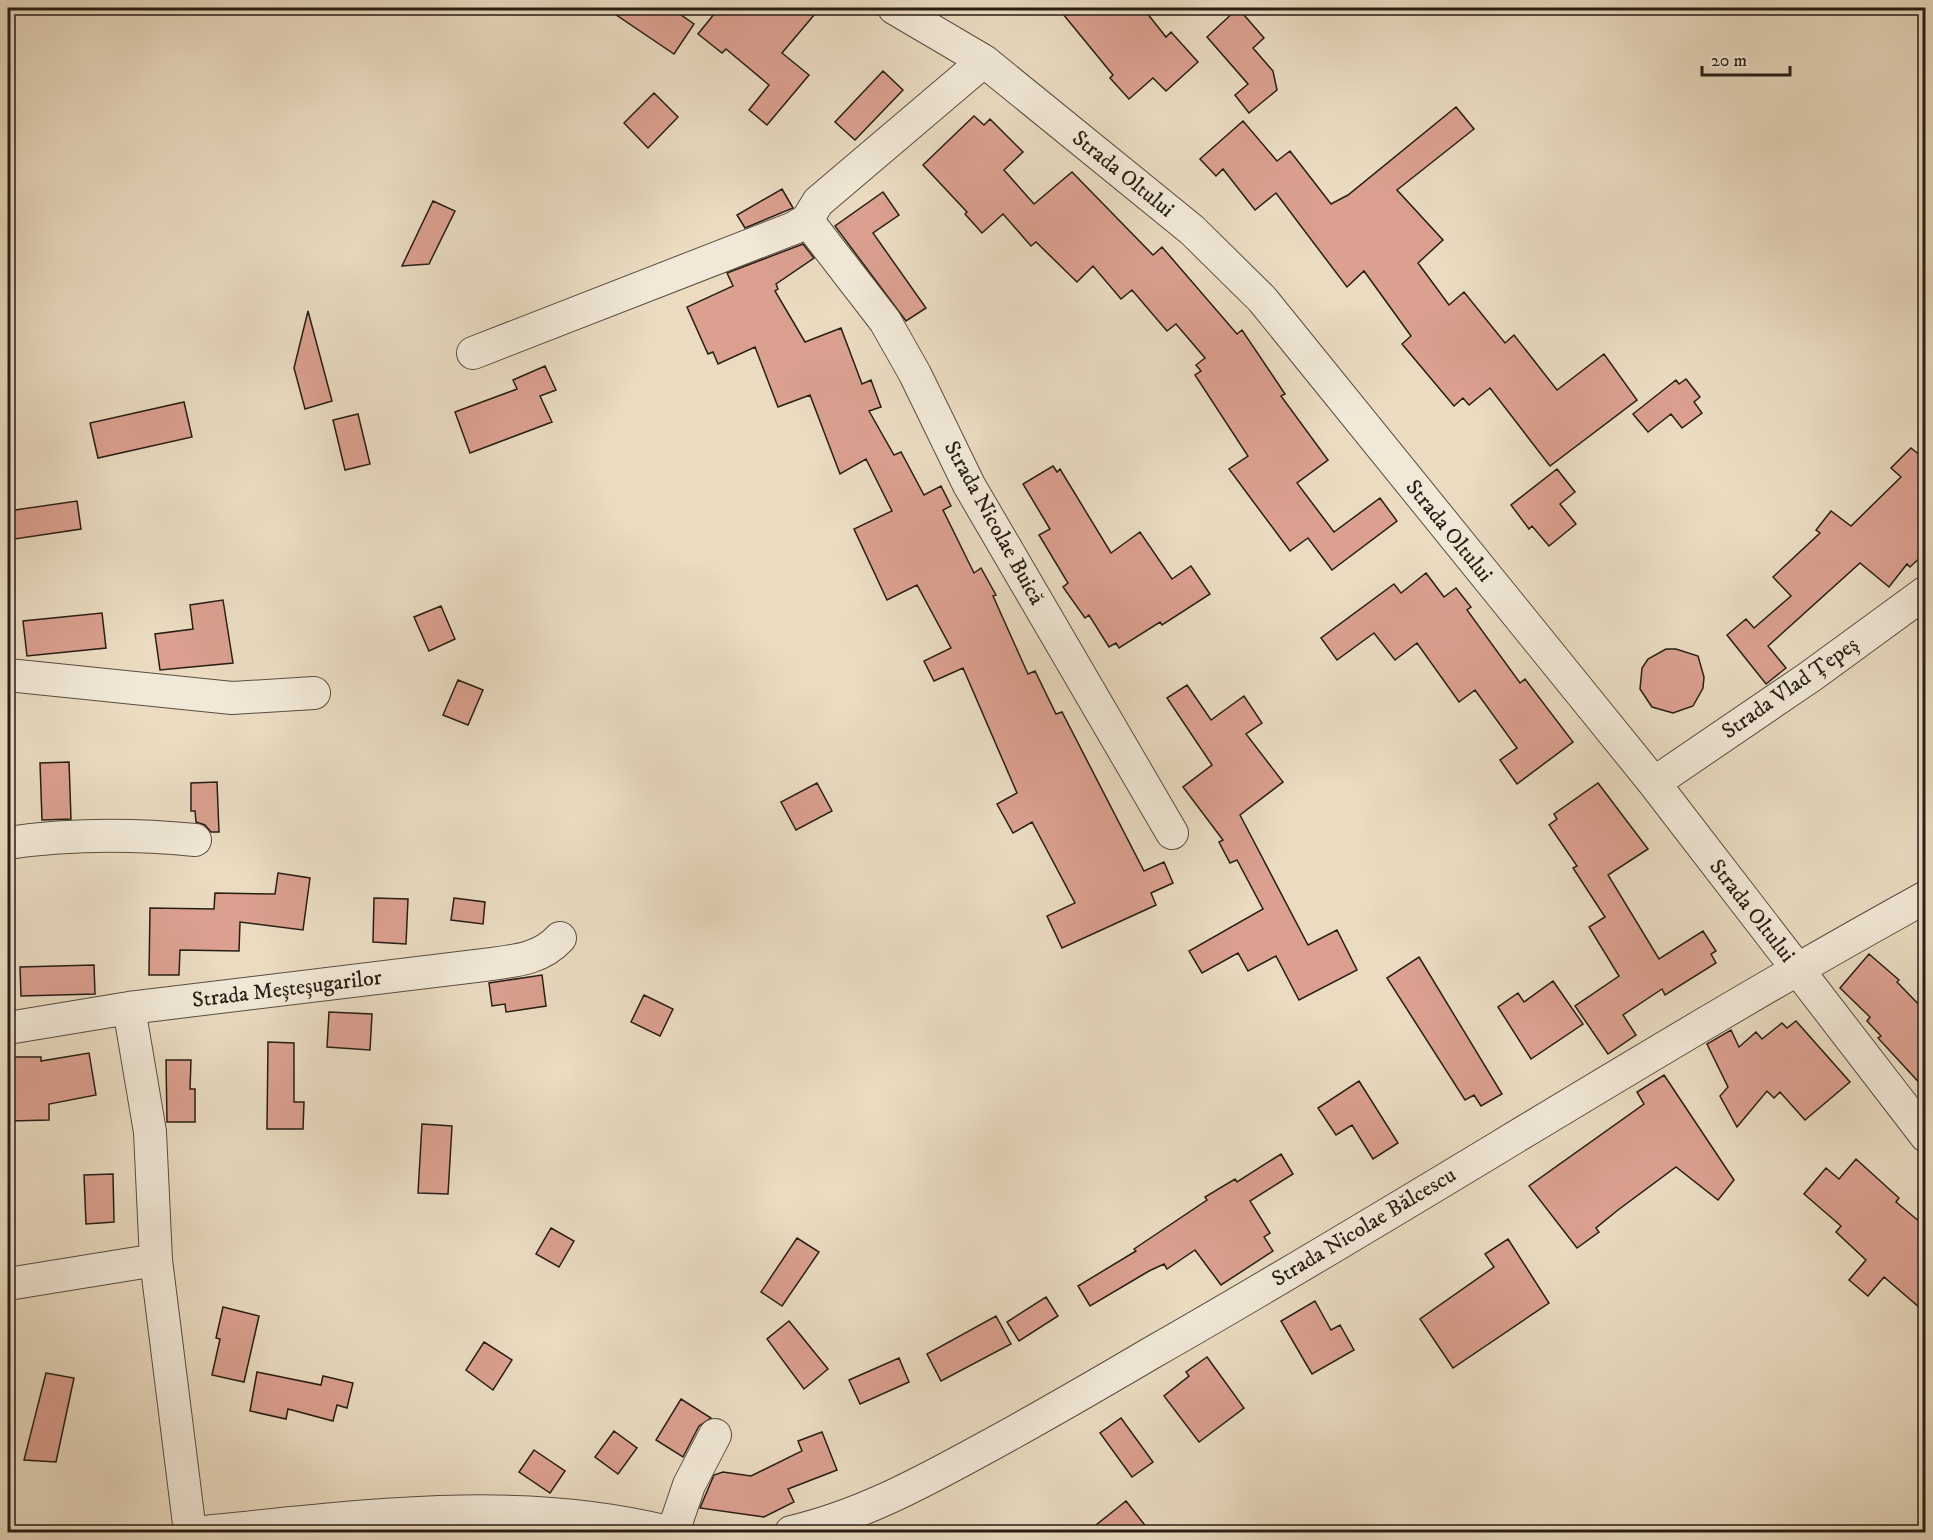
<svg xmlns="http://www.w3.org/2000/svg" width="1933" height="1540" font-family="'IM FELL DW Pica',serif">
<rect width="100%" height="100%" fill="#eadbc1"/>
<filter id="stains"><feTurbulence type="fractalNoise" baseFrequency=".00333" numOctaves="4"/><feColorMatrix values="0 0 0 0 .2 0 0 0 0 .09 0 0 0 0 .02 0 0 0 .5 -.17"/></filter>
<radialGradient id="worn" r=".72"><stop offset=".6" stop-color="#630" stop-opacity="0"/><stop offset="1" stop-color="#630" stop-opacity=".3"/></radialGradient>
<!-- building -->
<path fill="#dba090" stroke="#271e14" stroke-width="1.5" d="M 606,8 L 671,8 L 694,24 L 674,54 Z
M 719,8 L 820,8 L 782,53 L 809,75 L 767,125 L 749,110 L 769,85 L 726,49 L 722,53 L 698,34 Z
M 1058,8 L 1143,8 L 1166,37 L 1171,32 L 1198,62 L 1166,91 L 1153,78 L 1129,99 L 1110,78 L 1113,75 Z
M 1238,8 L 1264,38 L 1253,48 L 1273,71 L 1277,90 L 1249,113 L 1235,95 L 1248,84 L 1207,37 Z
M 883,71 L 903,90 L 855,140 L 835,122 Z
M 654,93 L 678,117 L 648,148 L 624,123 Z
M 1456,107 L 1474,129 L 1397,190 L 1443,240 L 1418,263 L 1449,305 L 1464,292 L 1505,343 L 1514,335 L 1557,390 L 1604,354 L 1637,400 L 1550,466 L 1490,388 L 1469,405 L 1463,398 L 1454,406 L 1402,344 L 1411,336 L 1364,271 L 1347,287 L 1276,193 L 1255,210 L 1223,169 L 1216,176 L 1200,159 L 1243,121 L 1277,161 L 1290,151 L 1331,204 L 1348,195 Z
M 974,116 L 984,125 L 990,119 L 1023,152 L 1004,170 L 1034,204 L 1072,172 L 1153,255 L 1162,247 L 1237,334 L 1242,330 L 1285,394 L 1281,396 L 1328,460 L 1297,483 L 1334,532 L 1380,498 L 1397,521 L 1332,570 L 1308,538 L 1290,551 L 1229,469 L 1248,456 L 1195,375 L 1201,371 L 1196,365 L 1205,358 L 1176,324 L 1167,331 L 1132,290 L 1121,299 L 1093,266 L 1077,282 L 1036,242 L 1031,246 L 1003,214 L 982,233 L 965,214 L 967,212 L 923,165 Z
M 782,189 L 793,208 L 745,228 L 737,215 Z
M 883,192 L 899,215 L 873,233 L 926,308 L 906,321 L 835,226 Z
M 433,201 L 455,211 L 429,264 L 402,266 Z
M 803,244 L 814,258 L 776,284 L 778,289 L 775,291 L 805,342 L 841,328 L 862,384 L 871,380 L 881,407 L 869,411 L 894,455 L 901,452 L 924,495 L 941,486 L 951,506 L 943,510 L 974,573 L 981,568 L 996,595 L 993,596 L 1028,674 L 1035,671 L 1056,714 L 1062,712 L 1144,871 L 1164,862 L 1173,883 L 1151,893 L 1156,905 L 1062,948 L 1047,916 L 1075,903 L 1032,822 L 1013,833 L 997,804 L 1017,793 L 963,668 L 934,681 L 924,661 L 951,648 L 917,585 L 887,600 L 854,529 L 892,511 L 866,459 L 840,474 L 810,395 L 778,407 L 755,347 L 718,364 L 713,352 L 708,354 L 687,307 L 733,286 L 727,273 Z
M 308,311 L 332,401 L 305,409 L 294,368 Z
M 545,366 L 556,390 L 540,396 L 552,422 L 470,453 L 455,412 L 517,389 L 513,380 Z
M 1686,379 L 1700,397 L 1694,402 L 1702,413 L 1682,428 L 1671,414 L 1648,432 L 1633,414 L 1676,380 L 1679,384 Z
M 184,402 L 192,437 L 98,458 L 90,423 Z
M 358,414 L 370,464 L 345,470 L 333,420 Z
M 1911,448 L 1921,456 L 1926,452 L 1926,552 L 1910,567 L 1907,564 L 1889,587 L 1860,563 L 1768,646 L 1786,668 L 1766,684 L 1727,635 L 1746,619 L 1754,628 L 1791,596 L 1773,577 L 1820,533 L 1816,530 L 1831,511 L 1851,526 L 1901,477 L 1891,468 Z
M 1053,466 L 1057,472 L 1060,469 L 1111,553 L 1140,532 L 1172,579 L 1191,566 L 1210,594 L 1162,625 L 1160,622 L 1119,648 L 1116,643 L 1109,647 L 1089,615 L 1085,618 L 1063,587 L 1068,583 L 1039,535 L 1050,529 L 1023,484 Z
M 1557,469 L 1575,492 L 1560,504 L 1576,524 L 1549,546 L 1532,526 L 1529,529 L 1511,505 Z
M 77,501 L 81,529 L 8,540 L 8,511 Z
M 1426,573 L 1444,597 L 1456,588 L 1471,607 L 1467,610 L 1520,683 L 1525,679 L 1573,742 L 1517,784 L 1500,760 L 1517,748 L 1475,690 L 1459,702 L 1417,643 L 1395,660 L 1374,633 L 1337,660 L 1321,638 L 1394,584 L 1401,593 Z
M 223,600 L 233,663 L 160,670 L 155,634 L 193,629 L 190,605 Z
M 441,606 L 455,639 L 429,651 L 414,617 Z
M 102,613 L 106,648 L 27,656 L 23,621 Z
M 1666,649 L 1676,649 L 1698,656 L 1704,677 L 1703,688 L 1693,706 L 1673,713 L 1652,707 L 1640,689 L 1642,668 L 1648,659 Z
M 458,680 L 483,690 L 468,725 L 443,715 Z
M 1187,685 L 1211,720 L 1244,696 L 1262,723 L 1246,734 L 1283,782 L 1240,815 L 1308,945 L 1337,930 L 1357,970 L 1299,1000 L 1276,956 L 1248,971 L 1238,953 L 1202,973 L 1189,951 L 1263,909 L 1237,860 L 1230,863 L 1219,842 L 1223,840 L 1183,787 L 1212,765 L 1167,698 Z
M 69,762 L 71,819 L 42,820 L 40,763 Z
M 217,782 L 219,832 L 211,832 L 205,825 L 196,822 L 195,811 L 191,811 L 191,783 Z
M 817,783 L 832,811 L 796,830 L 781,802 Z
M 1598,783 L 1648,849 L 1608,875 L 1659,959 L 1703,931 L 1716,951 L 1711,954 L 1716,963 L 1665,995 L 1662,989 L 1623,1015 L 1636,1035 L 1608,1054 L 1575,1006 L 1619,976 L 1589,927 L 1605,917 L 1573,868 L 1577,866 L 1549,825 L 1557,819 L 1554,814 Z
M 278,873 L 310,878 L 303,930 L 240,922 L 239,951 L 180,950 L 179,975 L 149,975 L 150,908 L 214,909 L 215,893 L 275,894 Z
M 374,898 L 408,899 L 406,944 L 373,942 Z
M 454,898 L 485,902 L 483,924 L 451,920 Z
M 1869,954 L 1899,980 L 1897,982 L 1926,1012 L 1926,1090 L 1878,1038 L 1881,1036 L 1867,1021 L 1870,1017 L 1840,988 Z
M 1419,957 L 1502,1094 L 1481,1106 L 1474,1095 L 1465,1100 L 1387,978 Z
M 94,965 L 95,994 L 21,996 L 20,967 Z
M 542,975 L 546,1006 L 506,1012 L 505,1004 L 492,1006 L 489,983 Z
M 1553,981 L 1583,1024 L 1531,1059 L 1498,1007 L 1518,993 L 1524,1002 Z
M 644,995 L 673,1009 L 660,1036 L 631,1022 Z
M 329,1012 L 372,1014 L 370,1050 L 327,1047 Z
M 1796,1021 L 1850,1082 L 1805,1120 L 1780,1092 L 1774,1098 L 1767,1091 L 1737,1127 L 1720,1096 L 1728,1087 L 1707,1044 L 1731,1030 L 1739,1047 L 1756,1032 L 1762,1039 L 1782,1023 L 1787,1028 Z
M 268,1042 L 294,1043 L 294,1102 L 304,1102 L 303,1129 L 267,1129 Z
M 89,1053 L 96,1095 L 49,1104 L 49,1120 L 10,1121 L 9,1057 L 41,1057 L 41,1061 Z
M 166,1060 L 191,1060 L 190,1089 L 195,1089 L 195,1122 L 167,1122 Z
M 1664,1075 L 1734,1180 L 1718,1200 L 1676,1167 L 1618,1210 L 1596,1228 L 1599,1232 L 1577,1248 L 1529,1186 L 1644,1104 L 1637,1092 Z
M 1359,1081 L 1398,1143 L 1373,1159 L 1352,1125 L 1336,1135 L 1318,1108 Z
M 422,1124 L 452,1126 L 448,1194 L 418,1193 Z
M 1281,1154 L 1293,1174 L 1250,1201 L 1270,1233 L 1264,1237 L 1273,1251 L 1221,1285 L 1195,1250 L 1167,1269 L 1164,1264 L 1149,1271 L 1090,1306 L 1078,1286 L 1136,1251 L 1134,1249 L 1207,1200 L 1205,1197 L 1235,1179 L 1237,1182 Z
M 1856,1159 L 1899,1198 L 1896,1202 L 1926,1227 L 1926,1313 L 1884,1277 L 1868,1296 L 1849,1280 L 1866,1260 L 1836,1232 L 1841,1226 L 1804,1194 L 1826,1168 L 1839,1179 Z
M 113,1174 L 114,1222 L 86,1224 L 84,1175 Z
M 551,1228 L 574,1241 L 559,1267 L 536,1254 Z
M 797,1238 L 819,1252 L 782,1306 L 761,1292 Z
M 1508,1239 L 1549,1303 L 1453,1368 L 1420,1319 L 1494,1267 L 1485,1254 Z
M 1046,1297 L 1058,1316 L 1019,1341 L 1007,1322 Z
M 1315,1301 L 1331,1330 L 1340,1325 L 1354,1350 L 1312,1374 L 1281,1321 Z
M 223,1307 L 259,1316 L 244,1382 L 212,1375 L 220,1339 L 216,1338 Z
M 996,1316 L 1011,1344 L 941,1381 L 927,1354 Z
M 789,1321 L 828,1369 L 804,1389 L 767,1339 Z
M 484,1342 L 512,1360 L 493,1390 L 466,1370 Z
M 1207,1357 L 1244,1408 L 1199,1442 L 1164,1396 L 1189,1376 L 1186,1372 Z
M 899,1358 L 909,1382 L 860,1404 L 849,1380 Z
M 257,1372 L 321,1385 L 323,1376 L 353,1383 L 347,1408 L 337,1405 L 333,1421 L 288,1409 L 286,1419 L 250,1411 Z
M 46,1373 L 74,1378 L 56,1462 L 24,1460 Z
M 681,1399 L 711,1418 L 699,1426 L 683,1457 L 656,1440 Z
M 1121,1418 L 1153,1462 L 1132,1477 L 1100,1433 Z
M 614,1431 L 637,1448 L 618,1474 L 595,1457 Z
M 822,1432 L 837,1470 L 788,1489 L 794,1502 L 764,1517 L 700,1508 L 714,1475 L 723,1472 L 751,1476 L 802,1451 L 798,1441 Z
M 534,1450 L 565,1471 L 550,1493 L 519,1472 Z
M 1126,1501 L 1151,1533 L 1086,1533 Z"/>
<g fill="none" stroke-linecap="round" stroke-linejoin="round">
<!-- minor casing -->
<g stroke="#584d3f" stroke-width="34">
<path id="minor" d="M 894,8 L 984,61 L 1192,230 L 1262,299 L 1654,783 L 1926,1136
M 807,220 L 885,321 L 915,374 L 969,485 L 1172,833
M 473,353 L 794,228 L 807,220 L 818,202 L 984,61
M 8,675 L 232,698 L 314,693
M 1654,783 L 1811,676 L 1926,592
M 8,843 C 69,834 132,834 195,840
M 129,1008 L 150,1132 L 156,1260 L 190,1532
M 8,1028 L 129,1008 L 484,965 C 512,961 540,960 560,938
M 8,1284 L 156,1260
M 203,1532 C 358,1517 515,1494 668,1532
M 673,1532 L 689,1485 L 715,1435
M 791,1532 C 860,1516 921,1483 983,1449 C 1040,1418 1097,1385 1153,1352 C 1413,1204 1664,1041 1926,897"/>
</g>
<!-- minor -->
<use href="#minor" stroke="#f1e8d7" stroke-width="32"/>
</g>
<g text-anchor="middle" dominant-baseline="central" stroke-width="4.5" stroke-linejoin="round" paint-order="stroke">
<!-- street labels -->
<g font-size="22" fill="#271e14" stroke="#f1e8d7">
<text transform="translate(1123 174) rotate(39)">Strada Oltului</text>
<text transform="translate(994 523) rotate(61)">Strada Nicolae Buică</text>
<text transform="translate(1449 531) rotate(51)">Strada Oltului</text>
<text transform="translate(1790 688) rotate(-35)">Strada Vlad Țepeș</text>
<text transform="translate(1752 911) rotate(52)">Strada Oltului</text>
<text transform="translate(287 989) rotate(-7)">Strada Meșteșugarilor</text>
<text transform="translate(1364 1227) rotate(-31)">Strada Nicolae Bălcescu</text>
</g>
</g>
<!-- margin -->
<rect width="1933" height="1540" fill="none" stroke="#eadbc1" stroke-width="30"/>
<rect x="9" y="9" width="1915" height="1522" fill="none" stroke="#271e14" stroke-width="3"/>
<rect x="15" y="15" width="1903" height="1510" fill="none" stroke="#271e14" stroke-width="1.5"/>
<!-- scale -->
<path d="M1702 66v9h88v-9" fill="none" stroke="#271e14" stroke-width="3"/>
<text x="1711" y="66" font-size="18" fill="#271e14" stroke="#f1e8d7" stroke-width="4.5" paint-order="stroke">20 m</text>
<rect width="100%" height="100%" filter="url(#stains)"/>
<rect width="100%" height="100%" fill="url(#worn)"/>
</svg>
